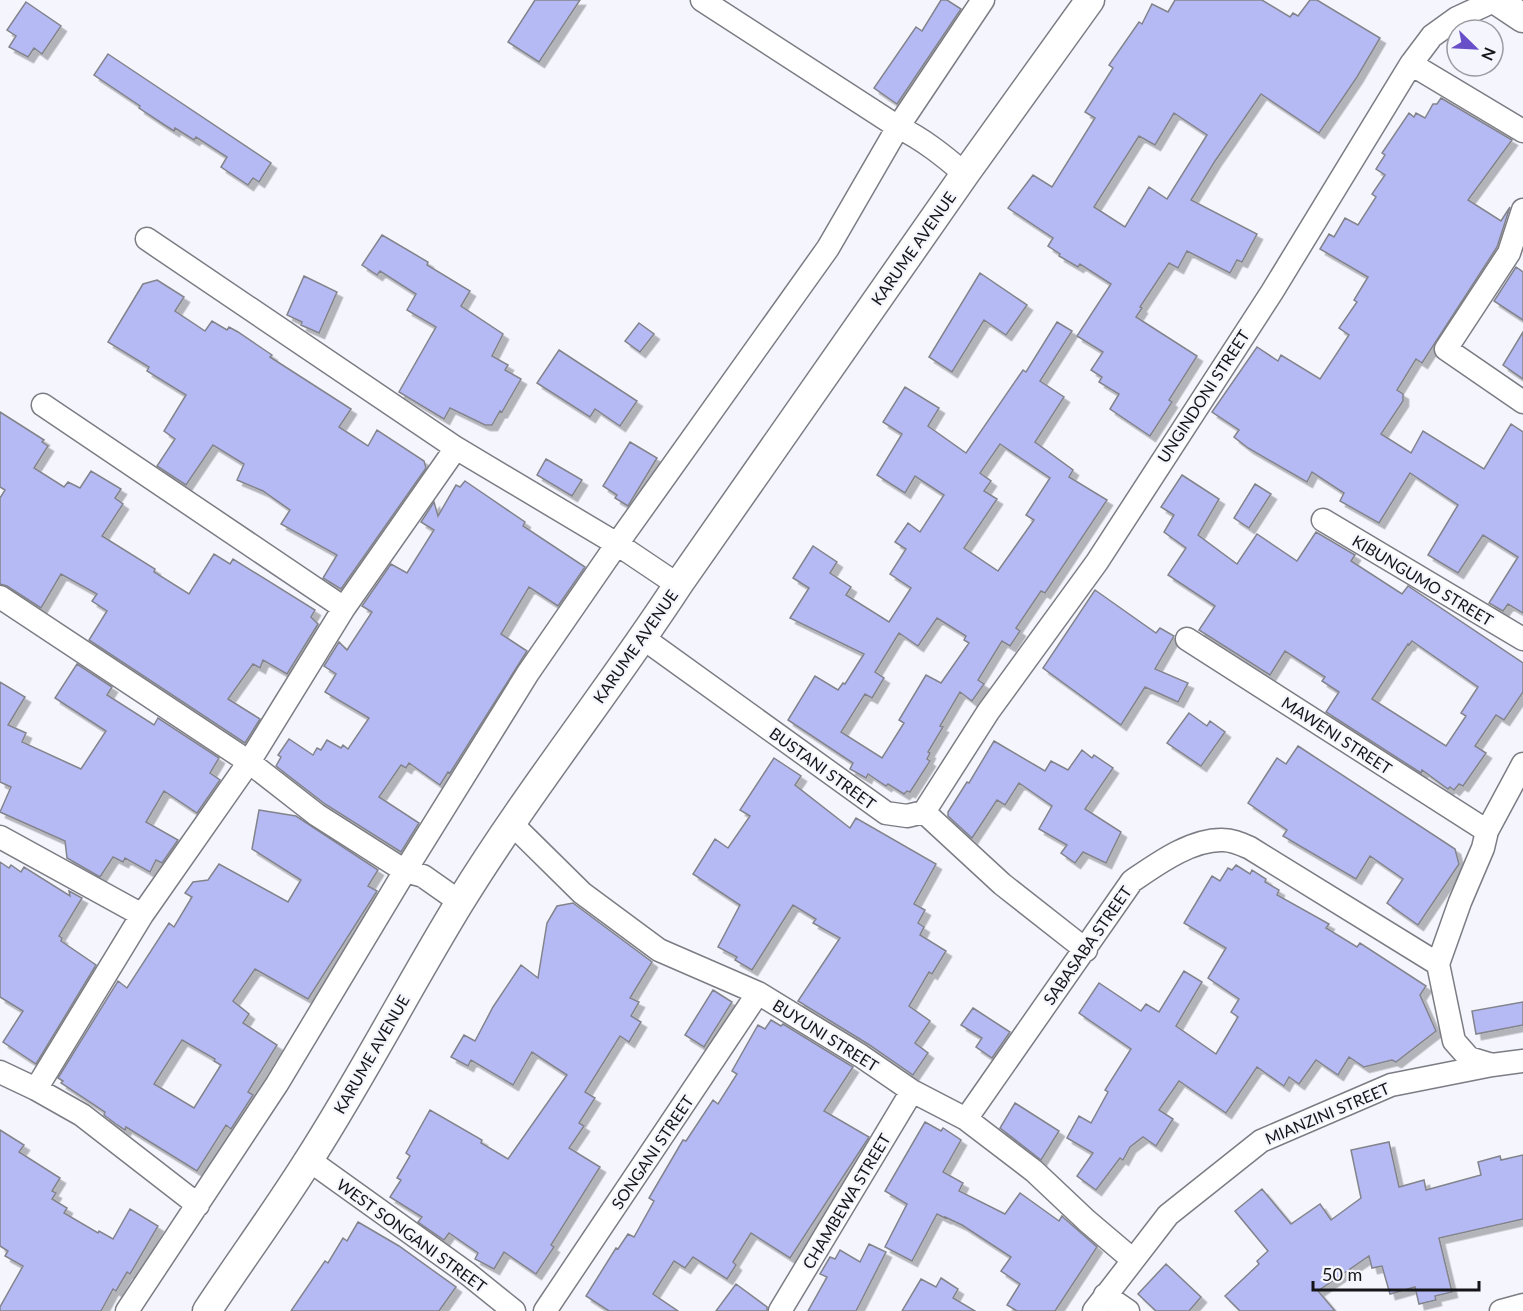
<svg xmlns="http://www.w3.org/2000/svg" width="1523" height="1311" font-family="Lato,sans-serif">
<defs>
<filter id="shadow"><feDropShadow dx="5.5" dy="5.5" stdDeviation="0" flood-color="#0004"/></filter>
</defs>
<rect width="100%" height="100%" fill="#f4f5fd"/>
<!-- building -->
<path fill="#b5baf5" stroke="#83848b" stroke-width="1.5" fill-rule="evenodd" filter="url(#shadow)" d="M 535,0 L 580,0 L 539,62 L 508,42 Z
M 941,0 L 947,0 L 961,9 L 897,104 L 874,88 L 916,27 L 922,31 Z
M 1175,0 L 1262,0 L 1290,17 L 1293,13 L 1298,16 L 1310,0 L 1317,0 L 1380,38 L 1357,77 L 1319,133 L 1261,94 L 1215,161 L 1191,200 L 1257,234 L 1242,262 L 1237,260 L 1230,273 L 1187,251 L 1178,268 L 1169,263 L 1140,307 L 1142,308 L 1136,317 L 1197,356 L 1169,400 L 1172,402 L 1150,436 L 1110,409 L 1119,394 L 1099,382 L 1102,377 L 1091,370 L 1103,352 L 1077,336 L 1111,284 L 1080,264 L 1078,267 L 1059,256 L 1060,254 L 1048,246 L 1053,238 L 1008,208 L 1033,175 L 1052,187 L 1095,118 L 1085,112 L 1113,68 L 1109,65 L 1139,22 L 1142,24 L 1152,4 L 1168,12 ZM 1174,113 L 1207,135 L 1167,199 L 1149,187 L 1125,227 L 1094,207 L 1139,136 L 1155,145 Z
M 26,2 L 61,26 L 42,54 L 34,48 L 28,57 L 9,47 L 16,36 L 7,30 Z
M 108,54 L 271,163 L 259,182 L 253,178 L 248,185 L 221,167 L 227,157 L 196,137 L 194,140 L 175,128 L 174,131 L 163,124 L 139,108 L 140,106 L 94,75 Z
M 1441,98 L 1512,140 L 1468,200 L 1501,221 L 1510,207 L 1497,247 L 1422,363 L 1416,359 L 1397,390 L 1403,394 L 1403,401 L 1381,434 L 1411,453 L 1423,431 L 1484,469 L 1511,424 L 1523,432 L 1523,613 L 1508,604 L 1503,611 L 1489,603 L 1518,557 L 1483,535 L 1458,573 L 1428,555 L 1458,505 L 1410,473 L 1379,523 L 1340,501 L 1344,493 L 1312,472 L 1307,482 L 1248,448 L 1234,437 L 1239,430 L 1212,412 L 1257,347 L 1278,361 L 1281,355 L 1320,379 L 1349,335 L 1339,328 L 1357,302 L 1354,300 L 1368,277 L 1320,249 L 1329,234 L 1334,237 L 1345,218 L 1358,225 L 1376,197 L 1372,194 L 1385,175 L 1376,169 L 1385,155 L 1382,153 L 1409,113 L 1414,117 L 1416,113 L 1425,118 L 1433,104 L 1437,104 Z
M 382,235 L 428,262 L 427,265 L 470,291 L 461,306 L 503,334 L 492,356 L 508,365 L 505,370 L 521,379 L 502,412 L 500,411 L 492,425 L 485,425 L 450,408 L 444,419 L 399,392 L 436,327 L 407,310 L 416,294 L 380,271 L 377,275 L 362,265 Z
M 1516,267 L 1523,272 L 1523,320 L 1494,301 Z
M 980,273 L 1027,305 L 1006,335 L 984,320 L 952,372 L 929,357 Z
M 304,276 L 337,292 L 319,333 L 301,325 L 302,322 L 287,315 Z
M 157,280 L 184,297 L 175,311 L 205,331 L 212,321 L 227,330 L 229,327 L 238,332 L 272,355 L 270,357 L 351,409 L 339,427 L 368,446 L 377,430 L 424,461 L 426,468 L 341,589 L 323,578 L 337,555 L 281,524 L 290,510 L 263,491 L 237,480 L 244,464 L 213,445 L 186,485 L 157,466 L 175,439 L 164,431 L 186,395 L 147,371 L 149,367 L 108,342 L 143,284 Z
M 1057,322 L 1072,331 L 1040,381 L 1064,397 L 1035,442 L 1073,470 L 1069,477 L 1107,500 L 1045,593 L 1041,591 L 1016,628 L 1020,631 L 1010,646 L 1002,641 L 978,680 L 984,684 L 972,701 L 960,692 L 940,726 L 943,727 L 928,752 L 930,753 L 927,759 L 930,761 L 910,792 L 907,791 L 904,794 L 888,784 L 886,786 L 868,774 L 866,778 L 850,769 L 853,763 L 788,720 L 815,676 L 838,690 L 843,683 L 845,684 L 864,654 L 790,618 L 809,588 L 793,578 L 813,546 L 837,562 L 830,573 L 851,587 L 846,595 L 889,622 L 911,588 L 890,574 L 906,549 L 895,542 L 908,523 L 920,532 L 944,495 L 915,476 L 905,493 L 877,475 L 902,434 L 883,422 L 905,387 L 939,408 L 928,426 L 966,453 L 1023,370 L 1026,372 ZM 1000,444 L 1050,478 L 1026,515 L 1034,520 L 998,571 L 964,548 L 997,499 L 984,491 L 991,481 L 980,473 ZM 937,618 L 966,636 L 964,640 L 969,643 L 941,683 L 926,675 L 899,720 L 904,723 L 882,758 L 841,732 L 865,694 L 872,698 L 884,678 L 875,672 L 899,633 L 918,646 Z
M 639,323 L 654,334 L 640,352 L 625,341 Z
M 1523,332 L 1523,379 L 1503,365 Z
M 559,350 L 637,401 L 620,426 L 595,409 L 590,417 L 537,383 Z
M 0,412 L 44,440 L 42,442 L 48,446 L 34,468 L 64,487 L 68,482 L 80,488 L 91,471 L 121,489 L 115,498 L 123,504 L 102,536 L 155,569 L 154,572 L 189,594 L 214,554 L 230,564 L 233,559 L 315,610 L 311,617 L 318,624 L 287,674 L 263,660 L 260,668 L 253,664 L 228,699 L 260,719 L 245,743 L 89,640 L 107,611 L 92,601 L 97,594 L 61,574 L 41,608 L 7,586 L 0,584 L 0,498 L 5,490 L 0,487 Z
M 630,442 L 657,458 L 628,506 L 615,498 L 617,495 L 603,486 Z
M 546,459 L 582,480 L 572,496 L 537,475 Z
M 1182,475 L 1219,499 L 1198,535 L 1237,564 L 1257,534 L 1297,561 L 1316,532 L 1355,555 L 1351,561 L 1402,594 L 1408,586 L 1523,663 L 1523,692 L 1504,720 L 1496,715 L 1475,746 L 1486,753 L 1463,786 L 1459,784 L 1454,790 L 1450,787 L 1448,789 L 1422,770 L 1421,773 L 1326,712 L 1339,692 L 1322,681 L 1325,677 L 1285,651 L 1270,675 L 1199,630 L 1215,606 L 1168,575 L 1186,548 L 1164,532 L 1174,515 L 1161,507 ZM 1412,641 L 1478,687 L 1461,713 L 1466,716 L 1446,746 L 1372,699 L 1408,644 L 1409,645 Z
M 465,481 L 525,522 L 523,526 L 585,567 L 558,606 L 529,587 L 501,634 L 527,651 L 450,773 L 448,772 L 440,785 L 409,763 L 406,768 L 401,765 L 379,797 L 419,823 L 401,852 L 325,804 L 276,766 L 281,757 L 278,755 L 289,739 L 313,755 L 317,748 L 321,750 L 327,740 L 341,748 L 343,745 L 348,749 L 369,718 L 325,692 L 336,674 L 324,666 L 339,642 L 347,650 L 372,612 L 362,606 L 391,564 L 407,573 L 434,530 L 421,522 L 434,502 L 438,516 L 456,485 L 460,487 Z
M 1255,484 L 1271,494 L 1249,528 L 1234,518 Z
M 1095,590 L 1156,633 L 1160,628 L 1174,636 L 1155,669 L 1188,683 L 1178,702 L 1145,687 L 1121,725 L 1043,668 Z
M 77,664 L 112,687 L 107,695 L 154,725 L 158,718 L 219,758 L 210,773 L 220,780 L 197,813 L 164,791 L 146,822 L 178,840 L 162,863 L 156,860 L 150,872 L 125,858 L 123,862 L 113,857 L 100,877 L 67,858 L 65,841 L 0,812 L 11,787 L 0,782 L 0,682 L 25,697 L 8,725 L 26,733 L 22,742 L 81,769 L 106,731 L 55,698 Z
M 1189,713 L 1207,726 L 1210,721 L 1225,732 L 1201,766 L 1167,743 Z
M 994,741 L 1045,771 L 1051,761 L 1068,770 L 1082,750 L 1092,758 L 1094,755 L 1113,768 L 1085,809 L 1121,832 L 1106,863 L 1083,852 L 1075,863 L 1061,853 L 1067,845 L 1039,829 L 1052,806 L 1019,783 L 1005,805 L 997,800 L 972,838 L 948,816 L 948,812 L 967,782 L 969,783 Z
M 1298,746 L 1455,849 L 1459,864 L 1418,925 L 1387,903 L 1403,879 L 1370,856 L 1356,879 L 1283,836 L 1287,830 L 1248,803 L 1277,758 L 1286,764 Z
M 774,758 L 801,776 L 795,785 L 850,828 L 856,818 L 936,864 L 914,904 L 925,910 L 918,923 L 924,927 L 920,935 L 946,951 L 932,974 L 929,972 L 909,1006 L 930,1021 L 915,1043 L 928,1053 L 913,1075 L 868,1044 L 798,1001 L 840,938 L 813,923 L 816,919 L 793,905 L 752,970 L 735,960 L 737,957 L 718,947 L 740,905 L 693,874 L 715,839 L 728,848 L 750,816 L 740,810 Z
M 259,810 L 296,816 L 378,870 L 368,886 L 377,891 L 308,999 L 255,969 L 233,1001 L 249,1014 L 243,1023 L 277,1045 L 248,1092 L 253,1095 L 231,1129 L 226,1125 L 197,1171 L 126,1127 L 125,1130 L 116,1124 L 104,1115 L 105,1112 L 61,1083 L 63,1081 L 58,1078 L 118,981 L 127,988 L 169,923 L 174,927 L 192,897 L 185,893 L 193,882 L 208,880 L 219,864 L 288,902 L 301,880 L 252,849 ZM 182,1040 L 215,1059 L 214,1061 L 221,1065 L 194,1108 L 154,1084 Z
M 0,862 L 9,868 L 11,865 L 21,872 L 24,867 L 70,896 L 69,891 L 82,898 L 59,936 L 62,938 L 61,941 L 96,965 L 36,1064 L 3,1042 L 23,1011 L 0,997 Z
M 1236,865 L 1250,874 L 1252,870 L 1266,879 L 1265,882 L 1279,890 L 1277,895 L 1329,924 L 1326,928 L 1357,947 L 1360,943 L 1426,986 L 1420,995 L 1436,1031 L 1396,1062 L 1392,1060 L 1364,1067 L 1349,1057 L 1338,1075 L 1316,1060 L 1299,1084 L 1289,1077 L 1284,1086 L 1257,1067 L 1226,1113 L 1179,1081 L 1159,1110 L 1173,1119 L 1156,1146 L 1143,1137 L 1130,1147 L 1123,1160 L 1120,1158 L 1096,1190 L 1077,1176 L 1093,1153 L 1067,1138 L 1079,1116 L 1091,1123 L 1108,1092 L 1105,1090 L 1131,1049 L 1079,1013 L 1099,983 L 1141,1011 L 1146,1004 L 1159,1012 L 1184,971 L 1202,982 L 1176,1026 L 1216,1054 L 1238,1017 L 1231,1012 L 1239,999 L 1208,978 L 1226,948 L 1184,923 L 1212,876 L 1220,881 L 1228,868 L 1232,870 Z
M 573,903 L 652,962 L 630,998 L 639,1002 L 631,1016 L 641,1022 L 629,1042 L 620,1036 L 585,1092 L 595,1098 L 579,1123 L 584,1126 L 569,1148 L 600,1167 L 551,1245 L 554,1247 L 536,1274 L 504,1252 L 494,1269 L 475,1259 L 478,1253 L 449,1233 L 444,1240 L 418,1222 L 422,1217 L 390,1197 L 401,1180 L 397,1178 L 410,1156 L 406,1153 L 430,1110 L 482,1140 L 481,1143 L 508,1159 L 567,1075 L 532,1052 L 513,1085 L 471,1060 L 468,1066 L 451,1057 L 464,1035 L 475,1041 L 493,1007 L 521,965 L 538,978 L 547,923 L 557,906 Z
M 713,990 L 732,1002 L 704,1047 L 685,1035 Z
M 1523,1002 L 1523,1025 L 1476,1034 L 1472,1011 Z
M 973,1008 L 1010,1032 L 992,1058 L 976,1047 L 982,1038 L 961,1025 Z
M 771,1020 L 781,1026 L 783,1024 L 853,1067 L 824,1111 L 869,1137 L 790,1258 L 751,1233 L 733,1262 L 736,1265 L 727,1279 L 693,1257 L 685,1268 L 674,1261 L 653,1294 L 678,1311 L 609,1311 L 586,1296 L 616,1248 L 618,1249 L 628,1234 L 634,1237 L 654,1201 L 649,1198 L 683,1140 L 686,1141 L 713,1100 L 718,1104 L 737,1074 L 732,1071 L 758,1025 L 765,1029 Z
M 1015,1103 L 1059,1131 L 1041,1160 L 1000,1128 Z
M 925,1122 L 941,1131 L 943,1128 L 961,1140 L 943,1172 L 963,1183 L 959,1191 L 1005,1214 L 1020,1193 L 1059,1221 L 1062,1216 L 1064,1218 L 1097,1247 L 1055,1311 L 1017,1311 L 1007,1305 L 1020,1284 L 1001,1271 L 1011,1257 L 962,1225 L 945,1217 L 945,1218 L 937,1214 L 912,1261 L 885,1247 L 907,1204 L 885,1191 Z
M 0,1130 L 24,1145 L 19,1152 L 60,1178 L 52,1191 L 56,1193 L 52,1199 L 67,1208 L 64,1213 L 98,1233 L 99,1231 L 113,1239 L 130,1209 L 158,1226 L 130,1274 L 127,1272 L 116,1291 L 113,1289 L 101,1311 L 0,1311 L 0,1307 L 23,1266 L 5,1256 L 8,1251 L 0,1246 Z
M 1389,1142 L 1399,1187 L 1424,1180 L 1426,1190 L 1481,1175 L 1478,1162 L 1500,1156 L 1501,1160 L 1523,1155 L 1523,1219 L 1439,1238 L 1452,1292 L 1435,1296 L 1436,1300 L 1419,1304 L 1415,1287 L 1390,1294 L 1382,1266 L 1372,1268 L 1369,1256 L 1318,1291 L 1335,1311 L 1240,1311 L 1225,1296 L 1259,1264 L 1257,1261 L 1268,1251 L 1235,1211 L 1262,1189 L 1291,1224 L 1320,1204 L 1331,1220 L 1361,1198 L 1351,1150 Z
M 358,1222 L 399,1246 L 456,1287 L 439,1311 L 291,1311 L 325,1261 L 328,1263 L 343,1238 L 347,1241 Z
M 869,1244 L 886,1252 L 856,1311 L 808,1311 L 827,1277 L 820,1274 L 830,1257 L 835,1259 L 840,1250 L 860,1262 Z
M 1166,1264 L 1201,1297 L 1189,1311 L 1156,1311 L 1138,1294 Z
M 941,1278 L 958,1289 L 953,1298 L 975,1311 L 902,1311 L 921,1279 L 936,1287 Z
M 736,1284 L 767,1307 L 767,1311 L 716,1311 Z"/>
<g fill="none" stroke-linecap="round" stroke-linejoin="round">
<!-- minor casing -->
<g stroke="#7c7d84" stroke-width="25">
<path id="minor" d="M 702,0 L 898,127 C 923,139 944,156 965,174
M 1411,64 L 1523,131
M 1523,210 L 1509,253 L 1446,349 L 1523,402
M 147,239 L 456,448 L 617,544 L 678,585
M 43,405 L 344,608
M 1323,520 L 1523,639
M 0,597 L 249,762 L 317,815 L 405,871 L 423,876 L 460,902
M 643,638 L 886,813 L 907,816 L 924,812
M 1187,639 L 1487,831
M 924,812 L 988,712 L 1097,562 L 1272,292 L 1411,64 L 1432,36 L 1457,18 L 1496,0
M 924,812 L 1002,884 L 1086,950
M 511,823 L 582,893 L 659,950 L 758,993 L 861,1056 L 912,1091 L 966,1119 L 1034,1171 L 1087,1221 L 1133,1260
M 0,837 L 142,915
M 1492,1065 L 1469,1058 L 1454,1041 L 1438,964 L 1460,902 L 1483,848 L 1487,831 L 1523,764
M 0,1072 L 36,1089 L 82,1115 L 198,1205
M 36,1089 L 142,915 L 249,762 L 344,608 L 456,448
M 966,1119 L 1132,881 C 1157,864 1191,839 1223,840 C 1233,840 1241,844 1250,848 L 1438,964
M 309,1160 L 468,1274 L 514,1311
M 1105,1295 L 1128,1311
M 127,1311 L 277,1084 L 405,871 L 528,673 L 617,544 L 828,248 L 898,127 L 983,0
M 545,1311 L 758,993
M 780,1311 L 912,1091
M 1094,1311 L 1168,1215 L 1261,1141 L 1391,1085 L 1492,1065 L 1523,1061
M 1501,1311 L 1523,1305"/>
</g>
<!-- major casing -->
<g stroke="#7c7d84" stroke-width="31">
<path id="major" d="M 1496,0 L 1523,18
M 207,1311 C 240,1261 276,1212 308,1161 C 362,1077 408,987 460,902 C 527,793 608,692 678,585 L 965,174 L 1090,0"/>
</g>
<!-- minor -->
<use href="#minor" stroke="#fff" stroke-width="22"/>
<!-- major -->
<use href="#major" stroke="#fff" stroke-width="28"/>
</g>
<g text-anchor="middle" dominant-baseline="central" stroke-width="4.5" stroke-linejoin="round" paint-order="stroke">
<!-- street labels -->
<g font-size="16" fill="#151518" stroke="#f4f5fd">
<text transform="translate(913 248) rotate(-55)">KARUME AVENUE</text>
<text transform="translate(1203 396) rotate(-57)">UNGINDONI STREET</text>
<text transform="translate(1423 580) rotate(31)">KIBUNGUMO STREET</text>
<text transform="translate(635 646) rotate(-55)">KARUME AVENUE</text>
<text transform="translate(1337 735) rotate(33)">MAWENI STREET</text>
<text transform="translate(823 768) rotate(36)">BUSTANI STREET</text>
<text transform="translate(1087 945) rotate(-55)">SABASABA STREET</text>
<text transform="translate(826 1035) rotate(32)">BUYUNI STREET</text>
<text transform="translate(371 1054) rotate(-60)">KARUME AVENUE</text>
<text transform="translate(1327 1113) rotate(-23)">MIANZINI STREET</text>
<text transform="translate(652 1152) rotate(-56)">SONGANI STREET</text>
<text transform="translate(846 1201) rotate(-59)">CHAMBEWA STREET</text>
<text transform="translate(412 1235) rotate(36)">WEST SONGANI STREET</text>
</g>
</g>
<!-- north arrow -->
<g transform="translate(1475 48) rotate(114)"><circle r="28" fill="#f4f5fd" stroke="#9b9ba1" stroke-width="1.5"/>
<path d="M0-4.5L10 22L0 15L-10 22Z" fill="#684ec7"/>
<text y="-9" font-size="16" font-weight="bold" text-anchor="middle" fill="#151518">N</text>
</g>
<!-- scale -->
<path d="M1313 1281v9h166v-9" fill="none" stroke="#151518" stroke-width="3"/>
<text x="1322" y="1281" font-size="18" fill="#151518" stroke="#f4f5fd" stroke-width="4.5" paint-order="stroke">50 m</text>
</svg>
